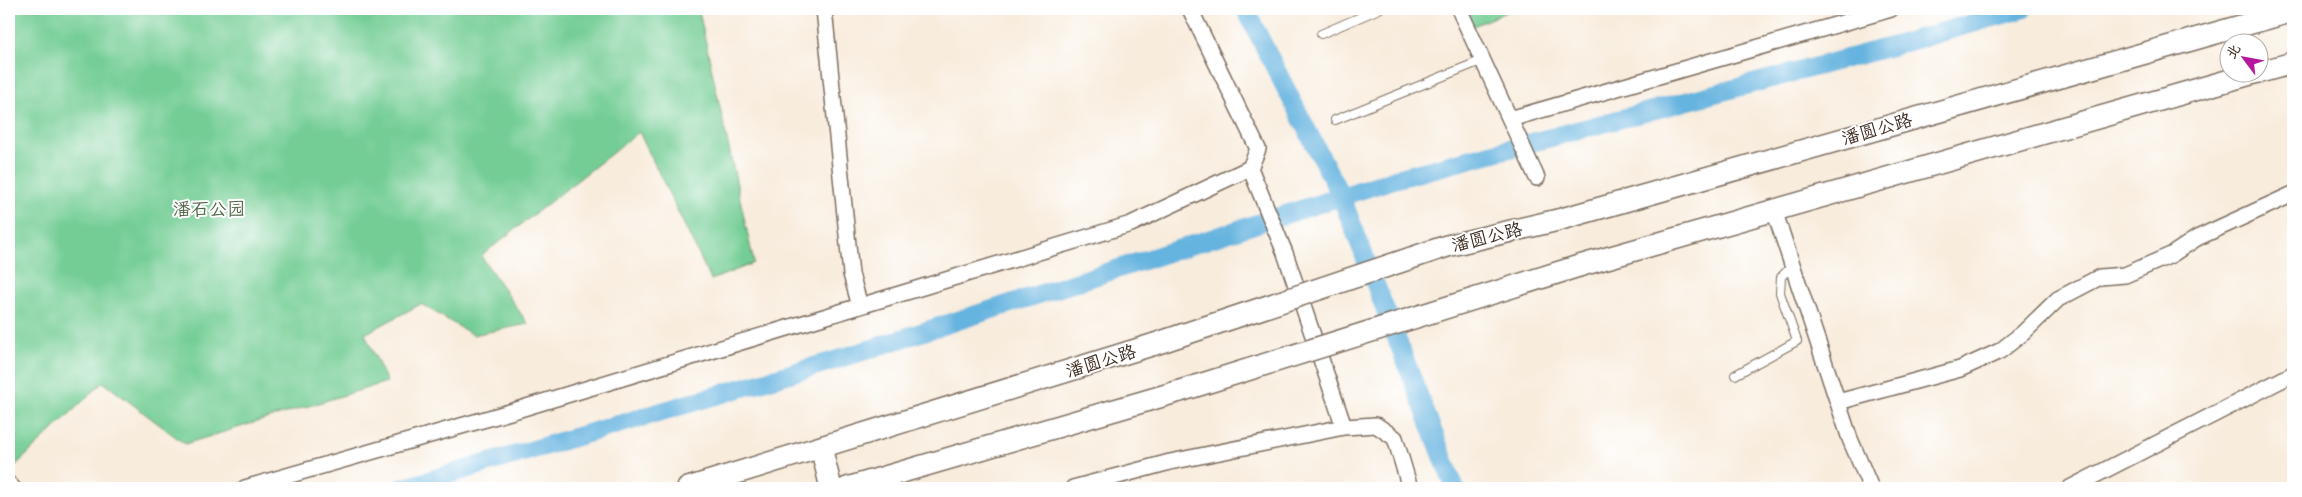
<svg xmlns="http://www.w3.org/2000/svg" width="2302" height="497" font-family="Sriracha,'LXGW WenKai TC',sans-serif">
<rect width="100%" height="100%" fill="#fff"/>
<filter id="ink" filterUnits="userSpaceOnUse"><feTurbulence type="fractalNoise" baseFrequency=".02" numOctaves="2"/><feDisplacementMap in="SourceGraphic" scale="10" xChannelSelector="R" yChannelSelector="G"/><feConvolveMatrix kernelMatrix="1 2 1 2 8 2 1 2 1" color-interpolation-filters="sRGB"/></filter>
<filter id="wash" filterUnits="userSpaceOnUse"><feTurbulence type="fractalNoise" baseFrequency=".0096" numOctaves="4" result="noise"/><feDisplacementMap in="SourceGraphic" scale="20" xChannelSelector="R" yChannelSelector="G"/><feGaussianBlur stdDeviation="1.12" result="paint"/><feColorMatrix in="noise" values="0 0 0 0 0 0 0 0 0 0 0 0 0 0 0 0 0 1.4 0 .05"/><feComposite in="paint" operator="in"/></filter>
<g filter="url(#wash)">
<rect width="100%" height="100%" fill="#f8ecdc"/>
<!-- green -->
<path fill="#73cd94" stroke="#577c59" d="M 9,9 L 727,9 L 699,11 L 754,263 L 711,280 L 639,132 L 481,256 L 528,324 L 473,335 L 421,304 L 365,334 L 387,382 L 185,444 L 103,382 L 15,466 L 9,459 Z
M 1463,9 L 1513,9 L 1471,27 Z"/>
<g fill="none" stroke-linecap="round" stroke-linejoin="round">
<!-- canal -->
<path stroke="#65b3df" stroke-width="19" d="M 1245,9 L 1341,196 L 1455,488
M 403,488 L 836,360 L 1395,179 L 1882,49 L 2023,9"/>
</g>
</g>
<g filter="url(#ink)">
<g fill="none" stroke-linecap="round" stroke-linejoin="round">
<!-- service casing -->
<g stroke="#7d6e60" stroke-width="10">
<path id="service" d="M 1321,34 L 1379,9
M 1335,120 L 1483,60
M 1735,375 L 1797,341 L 1780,293 L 1781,277 L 1792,266"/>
</g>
<!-- minor casing -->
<g stroke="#7d6e60" stroke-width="18">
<path id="minor" d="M 824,9 L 851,274 L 860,306
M 1459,9 L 1537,178
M 1510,119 L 1891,9
M 1774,210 L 1850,439 L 1871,488
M 1838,402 L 1960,369 L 2000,351 L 2023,333 L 2058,299 L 2100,277 L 2125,275 L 2171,255 L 2197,238 L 2293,194
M 1344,427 L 1376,425 L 1395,438 L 1410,488
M 9,484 L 13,488
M 245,488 L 510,412 L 1131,224 L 1250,168 L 1258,149 L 1190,9
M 1073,488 L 1170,462 L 1344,427 L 1285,253 L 1250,168
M 2070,488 L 2293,374"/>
</g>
<!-- secondary casing -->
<g stroke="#7d6e60" stroke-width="24">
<path id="secondary" d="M 2260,72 L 2293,63
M 1558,220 L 2293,11
M 1579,266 L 2258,72
M 821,447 L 831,488
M 688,488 L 1155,344
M 847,488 L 1180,391"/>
</g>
<!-- service -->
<use href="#service" stroke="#fff" stroke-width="8"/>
<!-- minor -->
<use href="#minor" stroke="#fff" stroke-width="15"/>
<!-- secondary -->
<use href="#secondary" stroke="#fff" stroke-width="21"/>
<!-- secondary-bridge casing -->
<g stroke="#7d6e60" stroke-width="24" stroke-linecap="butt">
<path id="secondary-bridge" d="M 1155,344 L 1447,246 L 1558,220
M 1180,391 L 1579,266"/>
</g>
<!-- secondary-bridge -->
<use href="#secondary-bridge" stroke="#fff" stroke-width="21"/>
</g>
</g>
<g text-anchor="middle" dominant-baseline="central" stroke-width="4" stroke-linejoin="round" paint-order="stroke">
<!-- street labels -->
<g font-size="18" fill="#3b2a1e" stroke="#fff">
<text transform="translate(1877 129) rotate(-16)">潘圆公路</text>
<text transform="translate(1487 237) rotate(-14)">潘圆公路</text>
<text transform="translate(1101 361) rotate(-17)">潘圆公路</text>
</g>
<!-- park labels -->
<g font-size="18" fill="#4f6347" stroke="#fff">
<text x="209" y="209">潘石公园</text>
</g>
</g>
<!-- margin -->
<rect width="2302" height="497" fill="none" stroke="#fff" stroke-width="30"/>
<!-- north arrow -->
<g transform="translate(2244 58) rotate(302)"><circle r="24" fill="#ffffff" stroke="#b1aaa5"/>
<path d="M0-4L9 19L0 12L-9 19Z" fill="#b5179e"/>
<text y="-8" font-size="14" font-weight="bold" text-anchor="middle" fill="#3b2a1e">北</text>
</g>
</svg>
